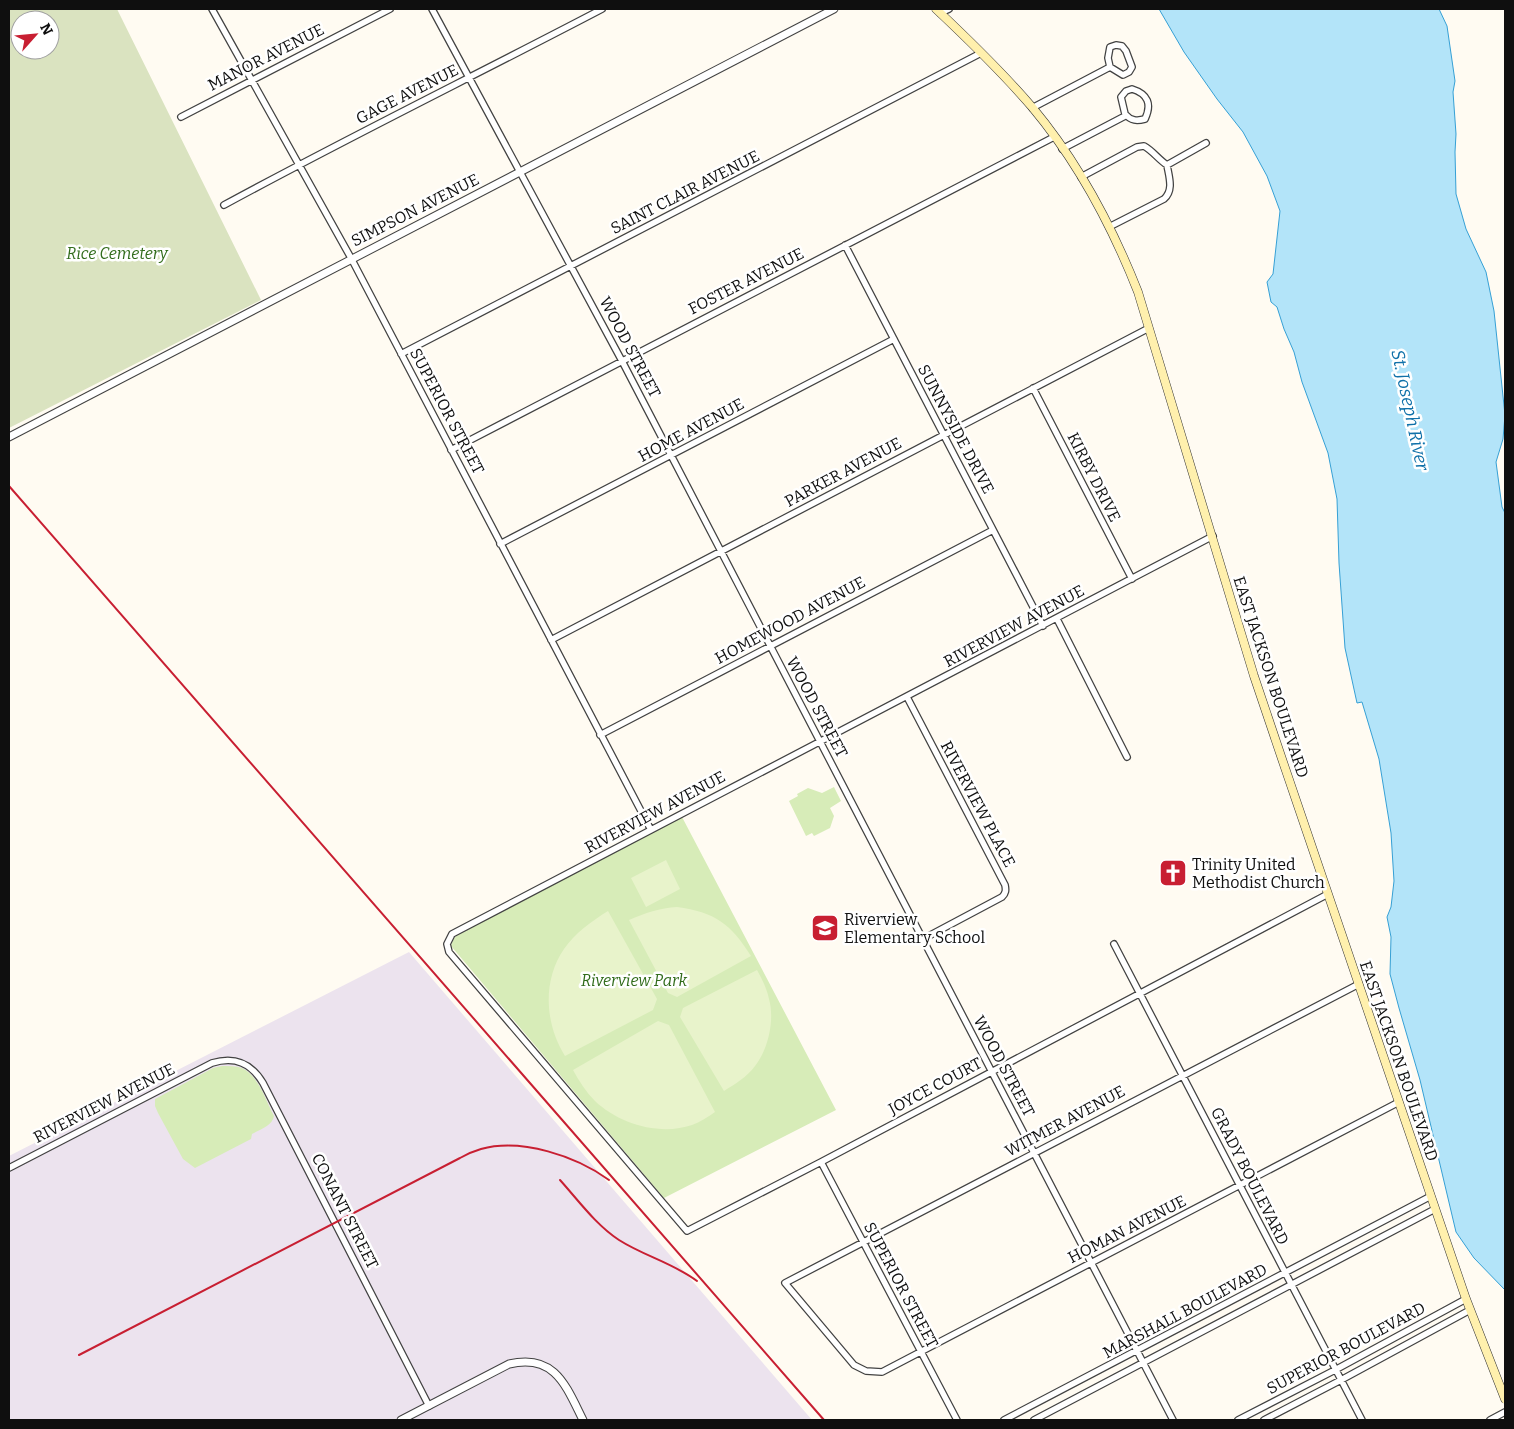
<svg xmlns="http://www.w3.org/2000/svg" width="1514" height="1429" font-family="Bitter,serif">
<rect width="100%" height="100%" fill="#fffbf2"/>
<!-- industrial -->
<path fill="#ece3ee" d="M 409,952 L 812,1420 L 9,1420 L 9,1156 Z"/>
<!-- green -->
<path fill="#d7ecb8" d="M 834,787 L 841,801 L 830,808 L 834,816 L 830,828 L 814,836 L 812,833 L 806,836 L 789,801 L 798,796 L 797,794 L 808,788 L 822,793 Z
M 682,817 L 836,1110 L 664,1198 L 451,946 L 453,940 L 456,936 Z
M 222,1066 C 228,1066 236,1066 242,1068 C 259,1076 266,1101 274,1116 C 272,1126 261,1129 252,1134 L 251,1139 L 195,1168 L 183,1159 L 158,1113 L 155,1106 L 155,1099 L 213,1068 Z"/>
<!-- cemetery -->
<path fill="#dae3c0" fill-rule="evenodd" d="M 9,9 L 117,9 L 261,300 L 9,428 ZM 20,20 L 50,20 L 50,50 L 20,50 Z"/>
<!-- pitch -->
<path fill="#e8f3cb" d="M 666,860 L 680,889 L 646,907 L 631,878 Z
M 677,907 C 715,912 731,924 751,956 L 677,997 L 668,993 L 629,920 C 645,913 660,908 677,907 Z
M 608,911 L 657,999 L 653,1010 L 565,1056 C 545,1024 542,981 564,949 C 575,933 592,921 608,911 Z
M 757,970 C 762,979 767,989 769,999 C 775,1020 768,1050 755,1066 C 747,1077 735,1084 724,1091 L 680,1017 L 683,1008 Z
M 658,1021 L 669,1025 L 715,1112 C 708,1117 700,1122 692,1125 C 660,1136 619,1124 595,1101 C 586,1092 579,1081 573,1070 Z"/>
<!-- water -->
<path fill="#b3e4f9" stroke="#36a0d5" d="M 1159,9 L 1439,9 L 1447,26 L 1455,81 L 1453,92 L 1456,134 L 1455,152 L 1456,194 L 1466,229 L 1486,272 L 1494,311 L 1505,415 L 1503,439 L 1496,462 L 1502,507 L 1505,513 L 1505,1290 L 1474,1258 L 1456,1232 L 1420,1080 L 1399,1008 L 1390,974 L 1391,937 L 1387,917 L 1391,907 L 1394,881 L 1391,833 L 1379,759 L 1362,702 L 1357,703 L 1345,648 L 1339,563 L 1337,499 L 1328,453 L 1302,382 L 1294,352 L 1284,329 L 1277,307 L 1271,302 L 1267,282 L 1273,274 L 1280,211 L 1267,176 L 1243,132 L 1217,99 L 1184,52 Z"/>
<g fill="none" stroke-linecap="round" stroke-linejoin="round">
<!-- minor casing -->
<g stroke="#424242" stroke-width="8">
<path id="minor" d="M 212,9 L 351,258 L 651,830
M 432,9 L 622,361 L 1173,1420
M 940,13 L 949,9
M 1116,45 L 1122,46 L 1126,51 L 1132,67 L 1129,72 L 1123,75 L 1110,67 L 1108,58 L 1110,47 Z
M 1132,89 C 1148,94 1152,104 1145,119 C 1137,121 1131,121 1125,114 L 1121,97 L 1126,91 Z
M 1032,108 L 1110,67
M 181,117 L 390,9
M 1062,149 L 1125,116
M 1167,165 L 1206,143
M 1081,177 L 1137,147 L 1144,146 C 1153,151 1158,159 1167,165 C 1169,177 1174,190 1164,199 L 1109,227
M 224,205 C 349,137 476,75 602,9
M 845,245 L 1043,626
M 401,354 L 981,53
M 1033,388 L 1132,579
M 451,450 L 1054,137
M 1213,536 L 452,934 L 447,944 L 449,952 L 687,1231 L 821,1162 L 1328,894
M 500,544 L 894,339
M 1057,619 L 1127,757
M 551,640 L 1149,328
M 907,697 L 1005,885 C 1006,890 1006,893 1002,897 L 923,939
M 600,735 L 993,530
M 1114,944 L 1362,1420
M 1359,984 L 785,1283 L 854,1365 L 866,1371 L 882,1372 L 1399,1102
M 821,1162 L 957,1420
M 9,1168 L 212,1063 C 235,1056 251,1063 263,1083 L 429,1406
M 1004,1420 L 1431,1196
M 1034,1420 L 1435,1209
M 1238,1420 L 1335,1370 L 1466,1299
M 1264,1420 L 1341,1380 L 1470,1310
M 1490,1420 L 1505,1412"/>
</g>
<!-- tertiary casing -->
<g stroke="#424242" stroke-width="9">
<path id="tertiary" d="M 9,437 L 834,9
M 401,1420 L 509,1364 C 555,1353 566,1386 583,1420"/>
</g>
<!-- secondary casing -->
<g stroke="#313131" stroke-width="9">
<path id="secondary" d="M 936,9 C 969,40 1002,72 1032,107 C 1078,162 1112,226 1138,292 L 1254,676 L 1282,759 L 1466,1299 L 1505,1399"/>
</g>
<!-- minor -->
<use href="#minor" stroke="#fff" stroke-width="5.5"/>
<!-- tertiary -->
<use href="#tertiary" stroke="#fff" stroke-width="7"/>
<!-- secondary -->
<use href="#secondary" stroke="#fff0ad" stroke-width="8"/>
<!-- rail -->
<path stroke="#c81f32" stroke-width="2" d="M 9,486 L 824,1420
M 560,1180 C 578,1200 596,1225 619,1240 C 644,1256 673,1263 697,1281
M 79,1355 L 460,1158 C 467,1154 474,1151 481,1149 C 522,1138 576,1156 609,1180"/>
</g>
<!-- icons -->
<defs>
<g id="church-square" transform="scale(1.4375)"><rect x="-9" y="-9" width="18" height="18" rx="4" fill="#c81f32" stroke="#fff"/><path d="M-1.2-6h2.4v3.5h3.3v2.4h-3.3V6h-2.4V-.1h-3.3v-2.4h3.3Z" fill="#fff"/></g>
<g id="school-square" transform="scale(1.4375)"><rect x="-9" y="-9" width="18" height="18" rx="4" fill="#c81f32" stroke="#fff"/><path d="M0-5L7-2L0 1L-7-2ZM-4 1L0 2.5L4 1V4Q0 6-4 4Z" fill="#fff"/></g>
</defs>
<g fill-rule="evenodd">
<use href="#church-square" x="1173" y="873"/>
<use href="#school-square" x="825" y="928"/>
</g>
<g text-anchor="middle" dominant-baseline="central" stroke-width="5" stroke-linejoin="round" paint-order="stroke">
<!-- street labels -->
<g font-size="16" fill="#0f0f0f" stroke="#fff">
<text transform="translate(266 57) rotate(-27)">MANOR AVENUE</text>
<text transform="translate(407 94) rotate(-27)">GAGE AVENUE</text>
<text transform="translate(685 192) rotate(-27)">SAINT CLAIR AVENUE</text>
<text transform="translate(415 210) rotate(-27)">SIMPSON AVENUE</text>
<text transform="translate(746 281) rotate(-27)">FOSTER AVENUE</text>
<text transform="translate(630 347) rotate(62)">WOOD STREET</text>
<text transform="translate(447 411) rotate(62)">SUPERIOR STREET</text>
<text transform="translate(956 429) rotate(62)">SUNNYSIDE DRIVE</text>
<text transform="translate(691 430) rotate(-28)">HOME AVENUE</text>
<text transform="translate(843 472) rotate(-28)">PARKER AVENUE</text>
<text transform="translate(1094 477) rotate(63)">KIRBY DRIVE</text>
<text transform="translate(790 620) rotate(-28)">HOMEWOOD AVENUE</text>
<text transform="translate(1014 626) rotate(-28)">RIVERVIEW AVENUE</text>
<text transform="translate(1271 677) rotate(72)">EAST JACKSON BOULEVARD</text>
<text transform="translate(817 707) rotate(62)">WOOD STREET</text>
<text transform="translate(978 804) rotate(62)">RIVERVIEW PLACE</text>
<text transform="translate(655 812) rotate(-28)">RIVERVIEW AVENUE</text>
<text transform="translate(1399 1061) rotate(71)">EAST JACKSON BOULEVARD</text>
<text transform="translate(1004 1066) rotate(62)">WOOD STREET</text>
<text transform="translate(935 1086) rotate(-28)">JOYCE COURT</text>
<text transform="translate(104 1103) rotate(-27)">RIVERVIEW AVENUE</text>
<text transform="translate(1065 1121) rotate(-28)">WITMER AVENUE</text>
<text transform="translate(1250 1176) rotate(63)">GRADY BOULEVARD</text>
<text transform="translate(345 1211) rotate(63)">CONANT STREET</text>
<text transform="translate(1127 1229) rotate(-27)">HOMAN AVENUE</text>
<text transform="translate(901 1285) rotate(62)">SUPERIOR STREET</text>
<text transform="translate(1185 1311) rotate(-28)">MARSHALL BOULEVARD</text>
<text transform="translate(1346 1348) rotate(-28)">SUPERIOR BOULEVARD</text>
</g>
<!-- park labels -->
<g font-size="16" font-style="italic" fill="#316c1b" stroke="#fff">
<text x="117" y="253">Rice Cemetery</text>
<text x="634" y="980">Riverview Park</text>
</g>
<!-- poi labels -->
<g font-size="16" fill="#0f0f0f" stroke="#fff" text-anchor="start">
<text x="1192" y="864">Trinity United<tspan x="1192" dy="18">Methodist Church</tspan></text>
<text x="844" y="919">Riverview<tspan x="844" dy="18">Elementary School</tspan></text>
</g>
<!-- water labels -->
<g font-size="18" font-style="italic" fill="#1071a9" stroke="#fff">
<text transform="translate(1410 410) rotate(78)">St. Joseph River</text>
</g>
</g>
<!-- border -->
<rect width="1514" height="1429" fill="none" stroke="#0f0f0f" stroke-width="20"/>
<!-- north arrow -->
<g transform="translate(35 35) rotate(63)"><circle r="24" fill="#ffffff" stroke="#9f9f9f"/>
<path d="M0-4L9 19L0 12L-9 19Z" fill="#c81f32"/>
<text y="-8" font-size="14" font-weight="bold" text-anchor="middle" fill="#0f0f0f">N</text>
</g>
</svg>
